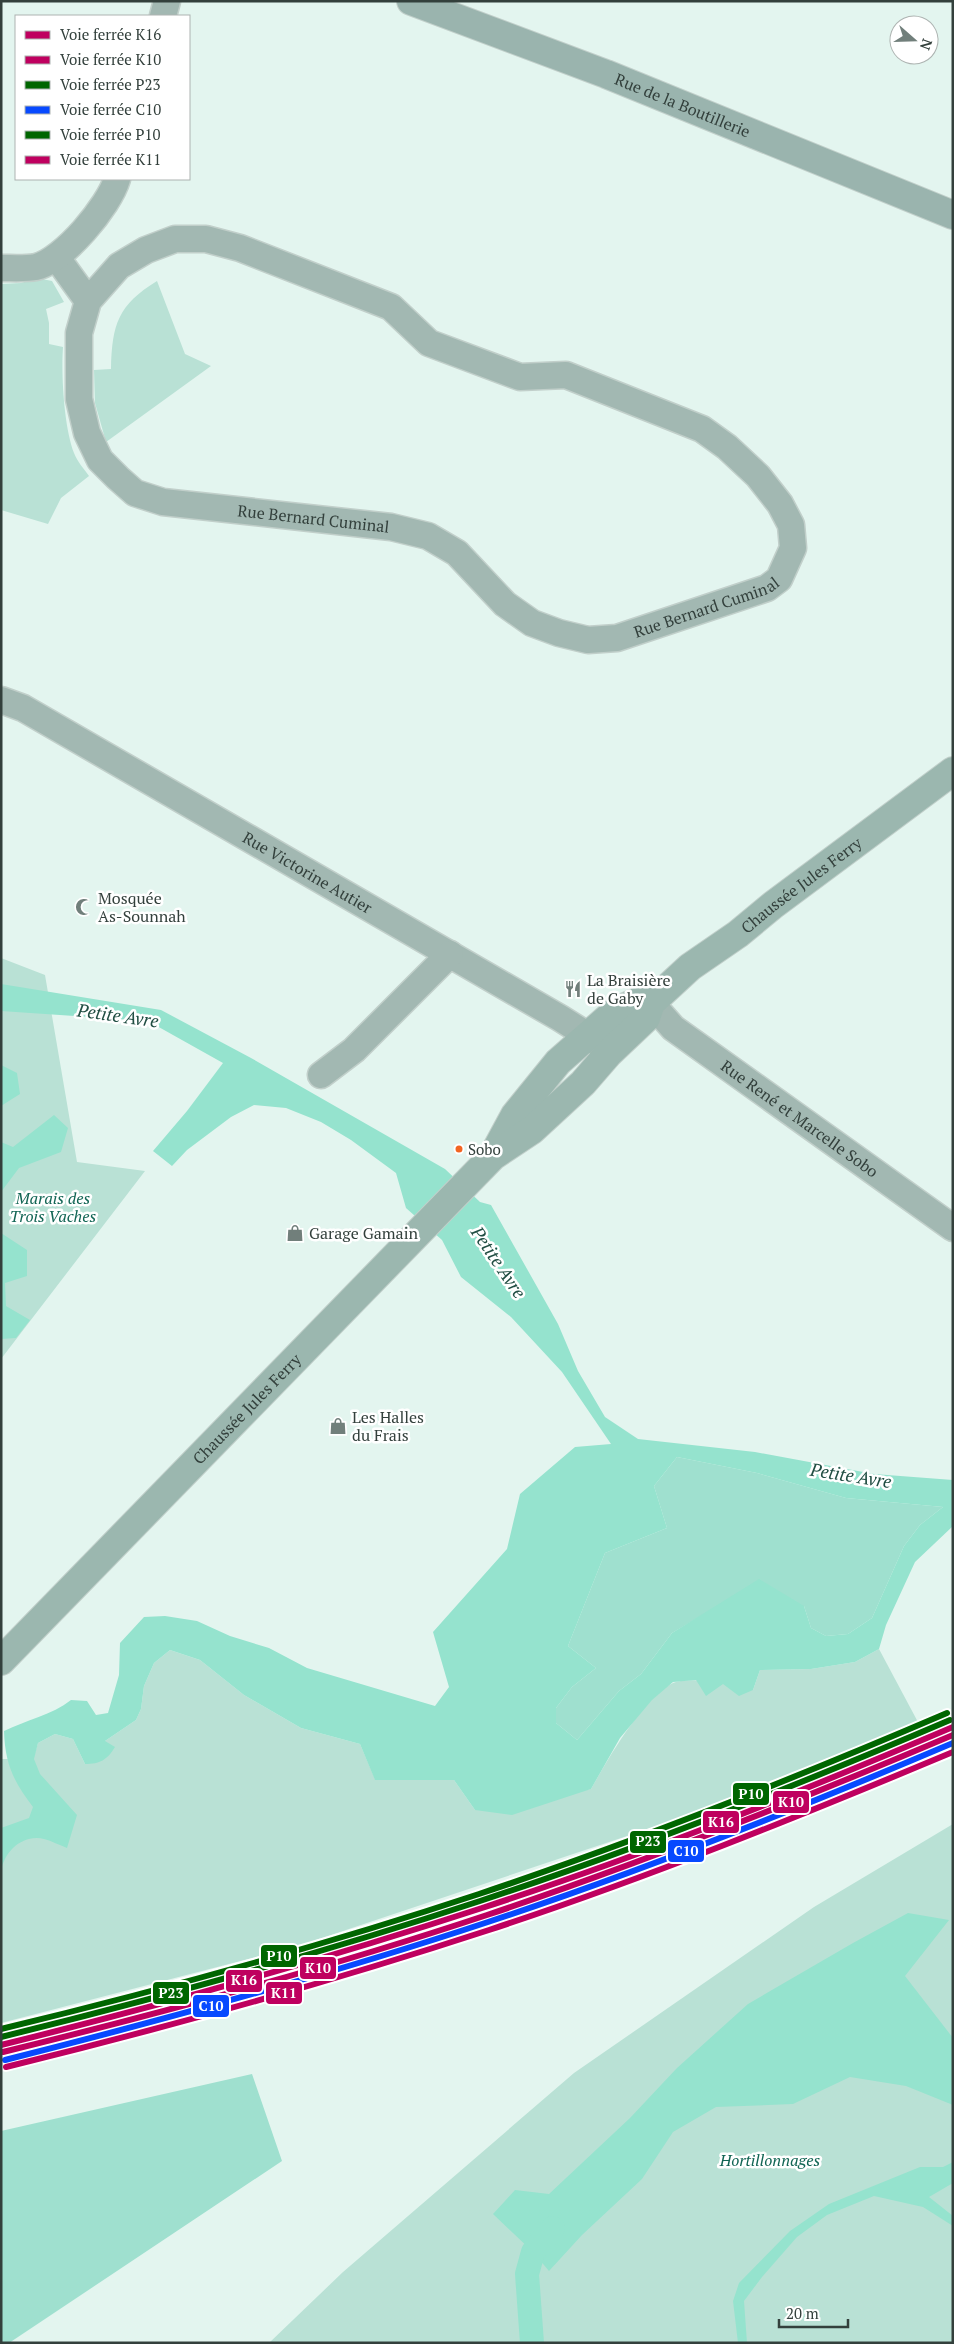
<svg xmlns="http://www.w3.org/2000/svg" width="954" height="2344" font-family="'PT Serif',serif">
<rect width="100%" height="100%" fill="#e3f5ef"/>
<!-- green -->
<path fill="#b9e1d5" d="M 37,278 L 52,281 L 64,302 L 46,309 L 49,323 L 49,344 L 63,347 C 61,375 64,427 74,453 C 77,461 84,469 89,476 L 61,498 L 48,524 L 1,510 L 1,284 L 21,283 Z
M 157,281 L 185,354 L 211,366 L 106,442 L 95,403 L 94,370 L 111,369 C 112,324 118,305 157,281 Z
M 1,958 L 45,975 L 77,1162 L 145,1171 L 1,1359 Z
M 879,1649 L 919,1724 L 732,1801 L 295,1947 L 1,2023 L 1,1759 L 33,1759 L 38,1743 L 55,1734 L 73,1739 L 85,1764 L 105,1741 L 136,1720 L 141,1709 L 144,1686 L 154,1663 L 170,1650 L 200,1660 L 244,1695 L 301,1728 L 360,1744 L 375,1779 L 454,1780 L 475,1810 L 591,1789 C 607,1761 643,1697 673,1683 C 691,1675 734,1686 753,1690 L 760,1670 L 811,1669 L 855,1662 Z
M 953,1824 L 953,2343 L 269,2343 L 343,2272 L 574,2073 L 814,1907 Z"/>
<!-- forest -->
<path fill="#9fe0cf" d="M 677,1457 L 757,1473 L 846,1498 L 943,1507 L 920,1525 L 904,1546 L 872,1618 L 848,1634 L 826,1636 L 811,1628 L 804,1606 L 711,1610 L 672,1633 L 641,1674 L 619,1691 L 577,1740 L 556,1723 L 556,1708 L 572,1687 L 596,1668 L 568,1646 L 605,1553 L 667,1528 L 654,1486 Z
M 252,2074 L 282,2161 L 9,2343 L 1,2343 L 1,2131 Z"/>
<!-- water -->
<path fill="#95e3ce" fill-rule="evenodd" d="M 1,984 L 161,1010 L 251,1058 L 445,1169 L 480,1202 L 491,1205 L 558,1324 L 578,1371 L 605,1417 L 638,1439 L 755,1452 L 874,1474 L 953,1480 L 953,1526 L 915,1562 L 886,1625 L 879,1649 L 855,1662 L 811,1669 L 760,1670 L 753,1690 L 739,1696 L 723,1684 L 706,1696 L 696,1680 L 673,1682 L 652,1700 L 620,1738 L 591,1789 L 512,1815 L 475,1810 L 454,1780 L 375,1780 L 360,1744 L 301,1728 L 244,1695 L 200,1660 L 170,1650 L 154,1663 L 144,1686 L 141,1709 L 136,1720 L 105,1741 L 115,1747 C 107,1760 100,1764 85,1764 L 73,1739 L 55,1734 L 38,1743 L 34,1759 L 40,1774 L 77,1815 L 67,1848 C 59,1845 52,1841 44,1839 C 23,1834 4,1851 1,1872 L 1,1828 L 29,1818 L 33,1807 C 13,1781 5,1763 4,1731 C 26,1720 52,1715 71,1700 L 87,1701 L 96,1715 L 108,1713 L 119,1675 L 120,1643 L 144,1617 L 165,1616 L 197,1621 L 230,1636 L 269,1648 L 307,1668 L 435,1706 L 449,1687 L 433,1632 L 507,1549 L 520,1494 L 575,1447 L 611,1444 L 562,1372 L 511,1317 L 461,1277 L 442,1240 L 406,1208 L 396,1173 L 351,1140 L 321,1122 L 286,1108 L 254,1105 L 231,1117 L 187,1150 L 172,1166 L 153,1151 L 187,1111 L 223,1063 L 148,1021 L 1,1011 ZM 677,1457 L 757,1473 L 846,1498 L 943,1507 L 920,1525 L 904,1546 L 872,1618 L 848,1634 L 826,1636 L 811,1628 L 804,1606 L 759,1579 L 672,1633 L 641,1674 L 619,1691 L 577,1740 L 556,1723 L 556,1708 L 572,1687 L 596,1668 L 568,1646 L 605,1553 L 667,1528 L 654,1486 Z
M 1,1065 L 17,1073 L 20,1094 L 1,1106 Z
M 54,1115 L 68,1128 L 61,1152 L 19,1168 L 1,1192 L 1,1142 L 13,1147 Z
M 1,1233 L 27,1250 L 27,1276 L 5,1283 L 6,1306 L 30,1320 L 16,1338 L 1,1339 Z
M 908,1913 L 949,1920 L 905,1976 L 953,2038 L 953,2105 L 906,2086 L 850,2077 L 793,2104 L 716,2107 L 673,2132 L 642,2179 L 582,2235 L 549,2271 L 533,2252 L 493,2214 L 515,2190 L 549,2194 L 630,2118 L 677,2068 L 748,2004 L 853,1943 Z
M 953,2162 L 953,2183 L 929,2197 L 953,2216 L 953,2226 L 923,2207 L 874,2196 L 827,2215 L 797,2237 L 762,2277 L 744,2301 L 747,2343 L 738,2343 L 733,2301 L 739,2283 L 790,2231 L 829,2204 L 920,2167 L 943,2167 Z"/>
<g fill="none" stroke-linecap="round" stroke-linejoin="round">
<!-- canal -->
<path stroke="#95e3ce" stroke-width="24" d="M 532,2343 L 527,2274 L 533,2252 L 553,2228"/>
<!-- street casing -->
<g stroke="#c1cfca" stroke-width="29">
<g id="street">
<path d="M 163,16 L 167,1"/>
<path id="s1" d="M 57,258 L 88,301 L 79,333 L 79,399 L 87,433 L 100,460 L 118,478 L 135,493 L 163,502 L 391,527 L 428,536 L 457,553 L 505,604 L 532,623 L 559,633 L 588,640 L 617,638 L 767,588 L 779,579 L 793,548 L 791,525 L 780,504 L 758,476 L 727,447 L 702,429 L 566,375 L 520,377 L 429,343 L 391,307 L 240,248 L 206,239 L 175,239 L 146,250 L 119,266 L 88,301"/>
<path d="M 1,268 C 12,268 25,269 36,267 C 64,260 109,206 117,179"/>
<path id="s2" d="M 1,700 L 23,708 L 560,1018 L 587,1035 L 604,1048"/>
<path id="s3" d="M 651,1003 L 673,1028 L 953,1228"/>
<path d="M 321,1075 L 354,1050 L 450,954"/>
</g>
</g>
<!-- secondary casing -->
<g stroke="#c1cfca" stroke-width="30">
<g id="secondary">
<path id="s4" d="M 411,1 L 606,74 L 953,215"/>
</g>
</g>
<!-- primary casing -->
<g stroke="#c1cfca" stroke-width="30">
<g id="primary">
<path d="M 495,1152 L 515,1115 L 558,1062 L 616,1011 L 639,1001 L 651,1003"/>
<path id="s5" d="M 1,1661 L 493,1156 L 532,1130 L 583,1083 L 609,1053 L 646,1018 L 651,1003 L 690,967 L 738,934 L 773,905 L 953,771"/>
</g>
</g>
<!-- street -->
<use href="#street" stroke="#a2b8b2" stroke-width="26"/>
<!-- secondary -->
<use href="#secondary" stroke="#9ab4ae" stroke-width="28"/>
<!-- primary -->
<use href="#primary" stroke="#9bb7af" stroke-width="28"/>
<!-- rail-1 casing -->
<g stroke="#fff" stroke-width="10">
<path id="rail-1" d="M 1,2045 C 163,2005 323,1960 482,1908 C 642,1856 798,1793 953,1727"/>
</g>
<!-- rail-2 casing -->
<g stroke="#fff" stroke-width="10">
<path id="rail-2" d="M 3,2052 C 166,2012 328,1968 487,1915 C 645,1862 800,1800 953,1735"/>
</g>
<!-- rail-3 casing -->
<g stroke="#fff" stroke-width="10">
<path id="rail-3" d="M 1,2037 C 163,1997 323,1953 480,1901 C 640,1848 796,1786 950,1720"/>
</g>
<!-- rail-4 casing -->
<g stroke="#fff" stroke-width="10">
<path id="rail-4" d="M 5,2060 C 167,2019 329,1975 488,1922 C 646,1870 800,1808 953,1743"/>
</g>
<!-- rail-5 casing -->
<g stroke="#fff" stroke-width="10">
<path id="rail-5" d="M 1,2029 C 162,1990 322,1946 479,1894 C 638,1841 793,1779 947,1713"/>
</g>
<!-- rail-6 casing -->
<g stroke="#fff" stroke-width="10">
<path id="rail-6" d="M 6,2067 C 169,2027 330,1982 489,1930 C 647,1878 800,1816 953,1752"/>
</g>
<!-- rail-1 -->
<use href="#rail-1" stroke="#bf005f" stroke-width="6"/>
<!-- rail-2 -->
<use href="#rail-2" stroke="#bf005f" stroke-width="6"/>
<!-- rail-3 -->
<use href="#rail-3" stroke="#060" stroke-width="6"/>
<!-- rail-4 -->
<use href="#rail-4" stroke="#0749ff" stroke-width="6"/>
<!-- rail-5 -->
<use href="#rail-5" stroke="#060" stroke-width="6"/>
<!-- rail-6 -->
<use href="#rail-6" stroke="#bf005f" stroke-width="6"/>
</g>
<!-- icons -->
<defs>
<g id="mosque-bare" transform="scale(1.35)"><path d="M3.5-4.9A6 6 0 1 0 3.5 4.9A5 5 0 1 1 3.5-4.9Z" fill="#717f7b" stroke="#fff" stroke-width="2.5" paint-order="stroke"/></g>
<g id="restaurant-bare" transform="scale(1.35)"><path d="M-5-6h1v4h1v-4h1v4h1v-4h1v5L-1.5 .5V6h-2V.5L-5-1ZM5-6V6H3V1.5H1.5Q1.5-4 5-6Z" fill="#717f7b" stroke="#fff" stroke-width="2.5" paint-order="stroke"/></g>
<g id="shop-bare" transform="scale(1.35)"><path d="M-5-2.5h2.3a2.7 3.5 0 0 1 5.4 0H5L5.5 6h-11ZM-1.5-2.5h3a1.5 2.3 0 0 0-3 0Z" fill="#717f7b" stroke="#fff" stroke-width="2.5" paint-order="stroke"/></g>
</defs>
<g fill-rule="evenodd">
<use href="#mosque-bare" x="84" y="907"/>
<use href="#restaurant-bare" x="573" y="989"/>
<use href="#shop-bare" x="295" y="1233"/>
<use href="#shop-bare" x="338" y="1426"/>
</g>
<!-- markers -->
<circle fill="#f26522" stroke="#fff" stroke-width="2" cx="459" cy="1149" r="4.5"/>
<g text-anchor="middle" dominant-baseline="central" stroke-width="5" stroke-linejoin="round" paint-order="stroke">
<!-- bus labels -->
<g font-size="15" fill="#33403c" stroke="#fff" text-anchor="start">
<text x="468" y="1149">Sobo</text>
</g>
<!-- street labels -->
<g font-size="16" fill="#33403c" stroke="#fff">
<text stroke="none"><textPath href="#s4" startOffset="291">Rue de la Boutillerie</textPath></text>
<text stroke="none"><textPath href="#s1" startOffset="446">Rue Bernard Cuminal</textPath></text>
<text stroke="none"><textPath href="#s1" startOffset="881">Rue Bernard Cuminal</textPath></text>
<text stroke="none"><textPath href="#s2" startOffset="352">Rue Victorine Autier</textPath></text>
<text stroke="none"><textPath href="#s5" startOffset="1119">Chaussée Jules Ferry</textPath></text>
<text stroke="none"><textPath href="#s3" startOffset="189">Rue René et Marcelle Sobo</textPath></text>
<text stroke="none"><textPath href="#s5" startOffset="352">Chaussée Jules Ferry</textPath></text>
</g>
<!-- poi labels -->
<g font-size="16" fill="#33403c" stroke="#fff" text-anchor="start">
<text x="98" y="898">Mosquée<tspan x="98" dy="18">As-Sounnah</tspan></text>
<text x="587" y="980">La Braisière<tspan x="587" dy="18">de Gaby</tspan></text>
<text x="309" y="1233">Garage Gamain</text>
<text x="352" y="1417">Les Halles<tspan x="352" dy="18">du Frais</tspan></text>
</g>
<!-- park labels -->
<g font-size="16" font-style="italic" fill="#116554" stroke="#fff">
<text x="53" y="1198">Marais des<tspan x="53" dy="18">Trois Vaches</tspan></text>
<text x="770" y="2160">Hortillonnages</text>
</g>
<!-- water labels -->
<g font-size="18" font-style="italic" fill="#214e43" stroke="#fff">
<text transform="translate(118 1015) rotate(8)">Petite Avre</text>
<text transform="translate(499 1262) rotate(56)">Petite Avre</text>
<text transform="translate(851 1475) rotate(9)">Petite Avre</text>
</g>
</g>
<g stroke="#fff" stroke-width="2">
<rect x="732" y="1782" width="38" height="24" rx="5" fill="#060"/>
<rect x="772" y="1790" width="38" height="24" rx="5" fill="#bf005f"/>
<rect x="702" y="1810" width="38" height="24" rx="5" fill="#bf005f"/>
<rect x="629" y="1830" width="38" height="24" rx="5" fill="#060"/>
<rect x="667" y="1839" width="38" height="24" rx="5" fill="#0749ff"/>
<rect x="260" y="1944" width="38" height="24" rx="5" fill="#060"/>
<rect x="299" y="1956" width="38" height="24" rx="5" fill="#bf005f"/>
<rect x="225" y="1969" width="38" height="24" rx="5" fill="#bf005f"/>
<rect x="265" y="1981" width="38" height="24" rx="5" fill="#bf005f"/>
<rect x="152" y="1981" width="38" height="24" rx="5" fill="#060"/>
<rect x="192" y="1994" width="38" height="24" rx="5" fill="#0749ff"/>
</g>
<g font-size="14" text-anchor="middle" font-weight="bold" fill="#fff">
<text x="751" y="1799">P10</text>
<text x="791" y="1807">K10</text>
<text x="721" y="1827">K16</text>
<text x="648" y="1846">P23</text>
<text x="686" y="1856">C10</text>
<text x="279" y="1961">P10</text>
<text x="318" y="1973">K10</text>
<text x="244" y="1985">K16</text>
<text x="284" y="1998">K11</text>
<text x="171" y="1998">P23</text>
<text x="211" y="2011">C10</text>
</g>
<!-- border -->
<rect width="954" height="2344" fill="none" stroke="#33403c" stroke-width="5"/>
<!-- legend -->
<rect x="15" y="15" width="175" height="165" fill="#ffffff" stroke="#adb3b1"/>
<rect x="25" y="31" width="25" height="8" fill="#bf005f" stroke="#adb3b1"/>
<text x="60" y="40" font-size="15" fill="#33403c">Voie ferrée K16</text>
<rect x="25" y="56" width="25" height="8" fill="#bf005f" stroke="#adb3b1"/>
<text x="60" y="65" font-size="15" fill="#33403c">Voie ferrée K10</text>
<rect x="25" y="81" width="25" height="8" fill="#006600" stroke="#adb3b1"/>
<text x="60" y="90" font-size="15" fill="#33403c">Voie ferrée P23</text>
<rect x="25" y="106" width="25" height="8" fill="#0749ff" stroke="#adb3b1"/>
<text x="60" y="115" font-size="15" fill="#33403c">Voie ferrée C10</text>
<rect x="25" y="131" width="25" height="8" fill="#006600" stroke="#adb3b1"/>
<text x="60" y="140" font-size="15" fill="#33403c">Voie ferrée P10</text>
<rect x="25" y="156" width="25" height="8" fill="#bf005f" stroke="#adb3b1"/>
<text x="60" y="165" font-size="15" fill="#33403c">Voie ferrée K11</text>
<!-- north arrow -->
<g transform="translate(914 40) rotate(110)"><circle r="24" fill="#ffffff" stroke="#adb3b1"/>
<path d="M0-4L9 19L0 12L-9 19Z" fill="#717f7b"/>
<text y="-8" font-size="14" font-weight="bold" text-anchor="middle" fill="#33403c">N</text>
</g>
<!-- scale -->
<path d="M779 2319v8h69v-8" fill="none" stroke="#33403c" stroke-width="2.5"/>
<text x="786" y="2319" font-size="15" fill="#33403c" stroke="#ffffff" stroke-width="4" paint-order="stroke">20 m</text>
</svg>
